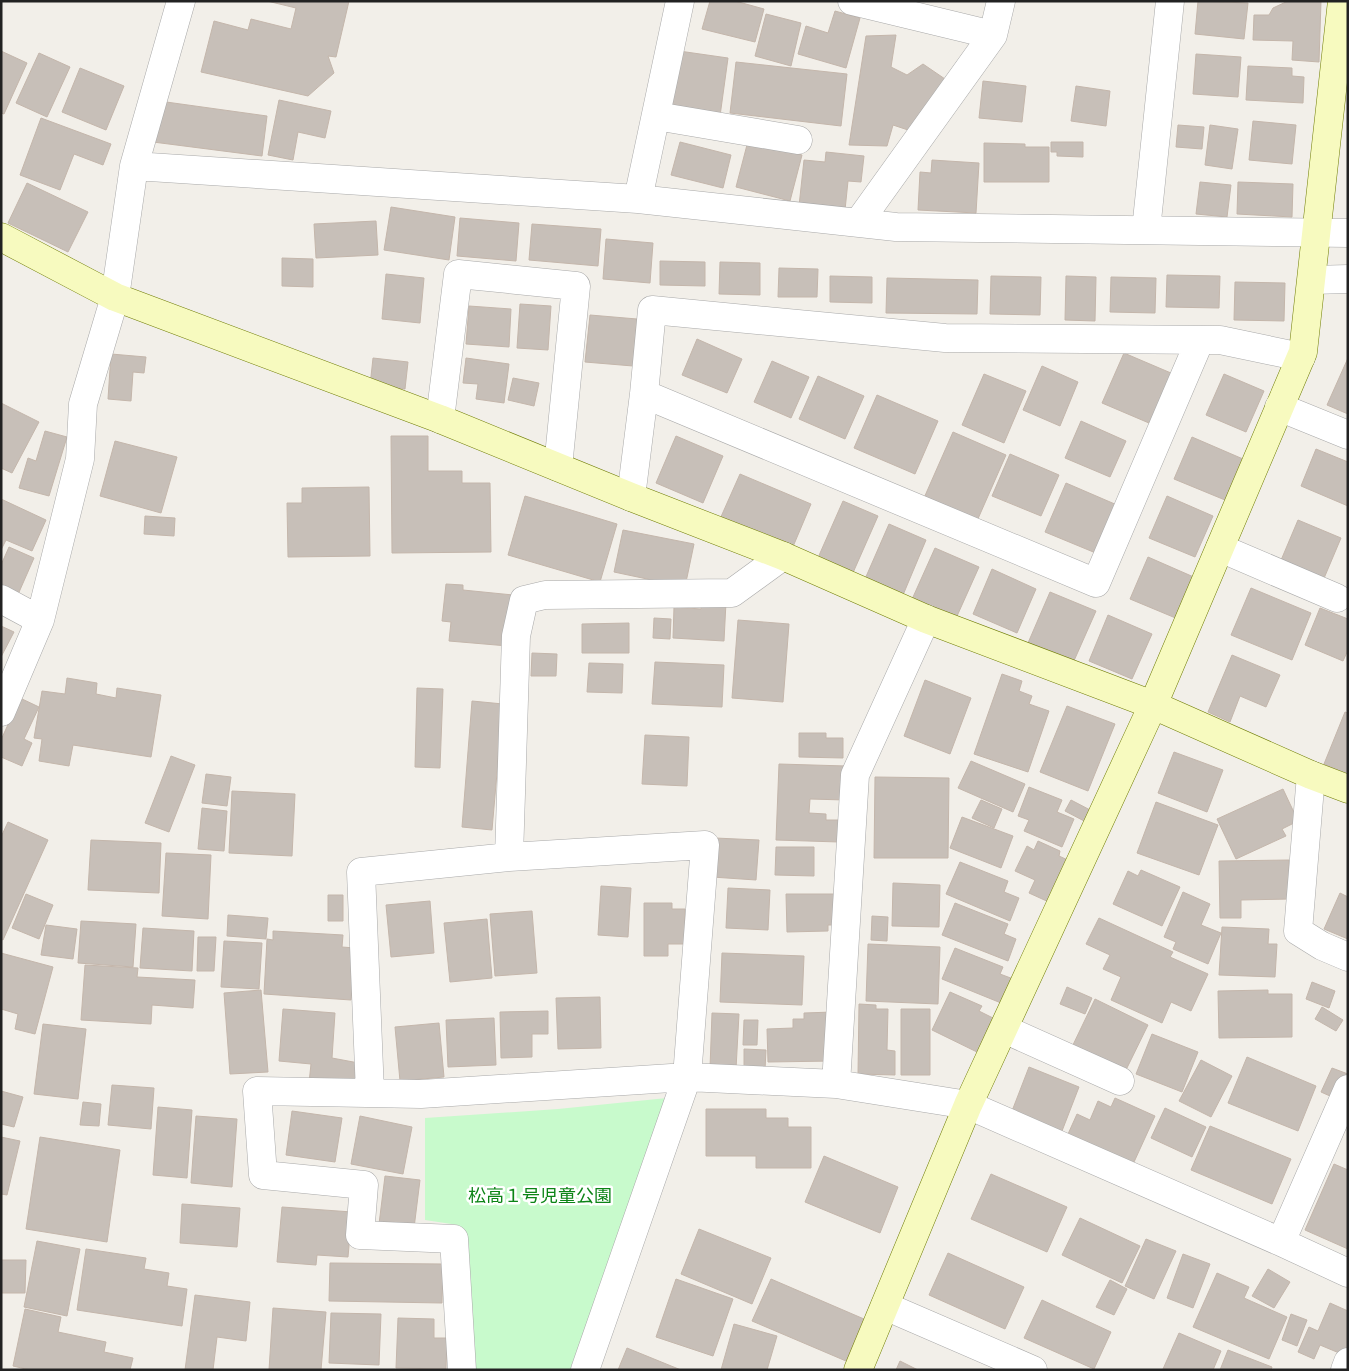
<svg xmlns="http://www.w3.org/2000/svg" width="1349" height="1371" font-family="Cabin,'Noto Sans JP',sans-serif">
<rect width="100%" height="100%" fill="#f2efe9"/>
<!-- park -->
<path fill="#c8facc" d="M 667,1098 L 570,1370 L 468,1370 L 458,1225 L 425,1220 L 425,1118 L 558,1109 Z"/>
<!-- building -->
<path fill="#c7bfb8" stroke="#c4b6ab" d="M 267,1 L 349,1 L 336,57 L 328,56 L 334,73 L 308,96 L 201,72 L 214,21 L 248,30 L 251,19 L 291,29 L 296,8 Z
M 710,1 L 735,1 L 764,9 L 755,42 L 702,29 Z
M 1198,1 L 1248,3 L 1244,39 L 1195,34 Z
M 1288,1 L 1321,1 L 1319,62 L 1292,60 L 1293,41 L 1253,40 L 1254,15 L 1269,15 L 1273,8 Z
M 835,11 L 860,18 L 846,68 L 798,54 L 806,26 L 828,33 Z
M 766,14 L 801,23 L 791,66 L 755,56 Z
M 896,35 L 891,67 L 907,75 L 923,64 L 945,79 L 908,130 L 893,125 L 887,146 L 849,145 L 866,36 Z
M 1,51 L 27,63 L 4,114 L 1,113 Z
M 679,51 L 728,58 L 720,116 L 671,109 Z
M 39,53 L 70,67 L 47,117 L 16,103 Z
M 1196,54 L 1241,57 L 1238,97 L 1193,94 Z
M 736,62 L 847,74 L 841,126 L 730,113 Z
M 1248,66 L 1292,68 L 1292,76 L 1304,77 L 1303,103 L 1246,100 Z
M 80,68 L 124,86 L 106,130 L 62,112 Z
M 983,81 L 1026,86 L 1022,122 L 979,118 Z
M 1076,86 L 1110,91 L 1106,126 L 1071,121 Z
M 279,100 L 331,111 L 325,138 L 298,132 L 293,160 L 268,155 Z
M 159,101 L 267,116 L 262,156 L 153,142 Z
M 41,118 L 111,144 L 103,165 L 74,154 L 60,190 L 20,175 Z
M 1253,121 L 1296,125 L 1292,164 L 1249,160 Z
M 1178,125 L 1204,127 L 1202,149 L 1176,147 Z
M 1210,125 L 1238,129 L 1232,169 L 1205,165 Z
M 748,141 L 802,155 L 790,201 L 736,187 Z
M 680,142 L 731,155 L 723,188 L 671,175 Z
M 1051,142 L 1083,142 L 1083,157 L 1057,156 L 1057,152 L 1051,152 Z
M 984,143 L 1025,144 L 1025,147 L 1049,147 L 1049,182 L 984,182 Z
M 826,152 L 864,156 L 861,182 L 848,181 L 845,210 L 799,206 L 804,160 L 825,162 Z
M 932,160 L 979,163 L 976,213 L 918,210 L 920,172 L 931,173 Z
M 1200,182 L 1231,185 L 1227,217 L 1196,214 Z
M 1238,182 L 1293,184 L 1292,217 L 1237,214 Z
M 27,183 L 88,212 L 68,252 L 8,223 Z
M 391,207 L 455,217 L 449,260 L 384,250 Z
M 460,218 L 519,223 L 516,261 L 457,256 Z
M 376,221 L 378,255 L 316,258 L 314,224 Z
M 532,224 L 601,229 L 598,266 L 529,260 Z
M 606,239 L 653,243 L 650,283 L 603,279 Z
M 282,258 L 313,259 L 313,287 L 282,286 Z
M 660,261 L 705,262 L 705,286 L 660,285 Z
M 720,262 L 760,263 L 760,295 L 719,294 Z
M 779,268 L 818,269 L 817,297 L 778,297 Z
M 386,274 L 424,278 L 420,323 L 382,319 Z
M 1167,275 L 1220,276 L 1219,308 L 1166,307 Z
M 830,276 L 872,277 L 872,303 L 830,302 Z
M 991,276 L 1041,277 L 1040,315 L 990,314 Z
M 1066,276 L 1096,277 L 1095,321 L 1065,320 Z
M 1111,277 L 1156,278 L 1155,313 L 1110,312 Z
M 887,278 L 978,280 L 977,314 L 886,313 Z
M 1235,282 L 1285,283 L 1284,321 L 1234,320 Z
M 520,304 L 551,306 L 548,350 L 517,348 Z
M 469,306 L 511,309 L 509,347 L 466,344 Z
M 590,315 L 637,319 L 633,366 L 585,362 Z
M 697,339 L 742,359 L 727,393 L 682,375 Z
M 1124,353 L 1178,376 L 1156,426 L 1102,403 Z
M 111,354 L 146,357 L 144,373 L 133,372 L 131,401 L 108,399 Z
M 373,358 L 408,362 L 405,389 L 370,386 Z
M 466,358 L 509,364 L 504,403 L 476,399 L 478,384 L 463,383 Z
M 1348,358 L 1348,414 L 1327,405 Z
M 772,361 L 809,377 L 791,418 L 754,402 Z
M 1042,366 L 1078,382 L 1060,426 L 1023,410 Z
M 984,374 L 1026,391 L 1004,443 L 962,425 Z
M 1224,374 L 1264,391 L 1246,432 L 1206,415 Z
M 818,376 L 864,396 L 845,439 L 799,419 Z
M 513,378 L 539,383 L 534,406 L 508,400 Z
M 877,395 L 938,421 L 915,474 L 854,448 Z
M 1,403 L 39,422 L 12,473 L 1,468 Z
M 1081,421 L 1126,441 L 1110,477 L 1065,458 Z
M 45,431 L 67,437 L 49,496 L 19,488 L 28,458 L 36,461 Z
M 953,432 L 1006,455 L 977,521 L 924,498 Z
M 391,436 L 428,436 L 428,471 L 462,471 L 462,483 L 490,483 L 491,552 L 392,553 Z
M 676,436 L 723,456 L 703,503 L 656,483 Z
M 1192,437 L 1243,459 L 1225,500 L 1174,479 Z
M 115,441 L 177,457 L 161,513 L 100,496 Z
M 1316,449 L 1348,462 L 1348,506 L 1301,486 Z
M 1010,454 L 1059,475 L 1041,516 L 992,496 Z
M 740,474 L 811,504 L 792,549 L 720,519 Z
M 1066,483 L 1124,508 L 1103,556 L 1045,532 Z
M 369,487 L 370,556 L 288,557 L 287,503 L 302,503 L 302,488 Z
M 525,496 L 617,524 L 600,582 L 508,555 Z
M 1167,496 L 1213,516 L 1195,557 L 1149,538 Z
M 1,499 L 46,520 L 32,551 L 6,540 L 1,550 Z
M 843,501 L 878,516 L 852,575 L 817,560 Z
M 145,516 L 175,518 L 174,536 L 144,534 Z
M 1298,520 L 1341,538 L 1322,583 L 1279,565 Z
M 889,524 L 926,540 L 903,595 L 865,579 Z
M 623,530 L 694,544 L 685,587 L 614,572 Z
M 9,547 L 34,558 L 16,599 L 1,592 L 1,565 Z
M 935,548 L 979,567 L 953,625 L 909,606 Z
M 1148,557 L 1196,578 L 1178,619 L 1130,599 Z
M 992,569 L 1036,589 L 1017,633 L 973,614 Z
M 446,584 L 463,585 L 463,590 L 513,595 L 508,646 L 449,641 L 451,622 L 442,621 Z
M 1251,588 L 1311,613 L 1292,660 L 1231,635 Z
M 1050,592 L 1096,611 L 1073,663 L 1028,643 Z
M 702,600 L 726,602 L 724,641 L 673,638 L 674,607 L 701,609 Z
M 1320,608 L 1348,619 L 1348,650 L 1343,661 L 1305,645 Z
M 1108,615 L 1152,634 L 1132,679 L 1089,661 Z
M 654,618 L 671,619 L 670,639 L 653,638 Z
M 738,620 L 789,624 L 783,702 L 732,698 Z
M 629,623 L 629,653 L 582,653 L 582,624 Z
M 1,626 L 14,632 L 1,657 Z
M 532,653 L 557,654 L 556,676 L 531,676 Z
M 1232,655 L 1280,675 L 1266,707 L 1240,696 L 1230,722 L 1208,712 Z
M 655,662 L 724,665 L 722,707 L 652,704 Z
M 589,663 L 623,664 L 622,693 L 587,692 Z
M 1002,674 L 1022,681 L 1019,691 L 1032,696 L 1029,704 L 1049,711 L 1028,772 L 974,754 Z
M 67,678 L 97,683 L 96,694 L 116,698 L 117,688 L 161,695 L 151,757 L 73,745 L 69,766 L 39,761 L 42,739 L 34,738 L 42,691 L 65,694 Z
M 925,680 L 971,698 L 950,754 L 904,736 Z
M 417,688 L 443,689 L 440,768 L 415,767 Z
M 20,698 L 39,707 L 24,739 L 32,743 L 22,766 L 1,757 L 1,740 Z
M 472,701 L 503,704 L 492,830 L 462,827 Z
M 1067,706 L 1115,724 L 1088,791 L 1040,772 Z
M 1345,712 L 1348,713 L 1348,775 L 1324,764 Z
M 799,733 L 826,733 L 826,738 L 843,738 L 843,758 L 799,757 Z
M 645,735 L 689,737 L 687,786 L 642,784 Z
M 1174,752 L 1223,770 L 1207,812 L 1158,793 Z
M 171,756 L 195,765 L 169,832 L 145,823 Z
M 971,761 L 1025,784 L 1013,812 L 958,788 Z
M 779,764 L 846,766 L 845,800 L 810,799 L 809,813 L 826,814 L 826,820 L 839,820 L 839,842 L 776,840 Z
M 206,774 L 231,777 L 227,806 L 202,803 Z
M 875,777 L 949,778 L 948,858 L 874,858 Z
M 1029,787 L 1062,800 L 1057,812 L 1074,819 L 1062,847 L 1024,831 L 1029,820 L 1018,816 Z
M 1283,789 L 1298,821 L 1282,829 L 1286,836 L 1236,859 L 1217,819 Z
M 232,791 L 295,794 L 292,856 L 229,853 Z
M 981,800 L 1002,809 L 994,828 L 972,818 Z
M 1071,800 L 1094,812 L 1088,823 L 1065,811 Z
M 1156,802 L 1218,825 L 1199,875 L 1137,853 Z
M 202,808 L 227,811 L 224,851 L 198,849 Z
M 962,817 L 1013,836 L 1001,868 L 950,848 Z
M 8,822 L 48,840 L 3,940 L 1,939 L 1,837 Z
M 715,838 L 759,840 L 756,880 L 712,877 Z
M 91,840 L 161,843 L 159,893 L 88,890 Z
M 1038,841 L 1060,851 L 1059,856 L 1070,861 L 1051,903 L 1029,893 L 1035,880 L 1015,871 L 1027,846 L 1034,850 Z
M 776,847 L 814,847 L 814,876 L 775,875 Z
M 166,853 L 211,855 L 208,919 L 162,916 Z
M 1289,860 L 1290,899 L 1241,900 L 1241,918 L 1220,918 L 1219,861 Z
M 960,862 L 1008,881 L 1004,892 L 1019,898 L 1010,921 L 946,894 Z
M 1141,870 L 1180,887 L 1162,926 L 1113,904 L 1128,871 L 1138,876 Z
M 893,883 L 940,885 L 939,927 L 892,926 Z
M 601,886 L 631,888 L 628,937 L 598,935 Z
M 728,888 L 770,890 L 768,930 L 726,928 Z
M 1183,892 L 1210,904 L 1201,925 L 1221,933 L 1208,964 L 1173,949 L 1176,942 L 1164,937 Z
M 1340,893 L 1348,897 L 1348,939 L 1324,929 Z
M 26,894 L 53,905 L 39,939 L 12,928 Z
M 786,894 L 835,894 L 835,925 L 828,925 L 828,931 L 787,932 Z
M 328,895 L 343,895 L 343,921 L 328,921 Z
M 430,901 L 434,953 L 391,957 L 386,905 Z
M 644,903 L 672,903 L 672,909 L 685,909 L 685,944 L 668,944 L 668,956 L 644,956 Z
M 955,903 L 1008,924 L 1004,934 L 1016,939 L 1008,961 L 942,935 Z
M 532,911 L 537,973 L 495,976 L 490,914 Z
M 228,915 L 268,918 L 266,939 L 227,936 Z
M 872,916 L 888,917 L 887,941 L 871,940 Z
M 1099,918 L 1173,952 L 1170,957 L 1208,974 L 1191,1011 L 1171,1002 L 1162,1023 L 1111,1000 L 1121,977 L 1103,969 L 1110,955 L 1086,944 Z
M 487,919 L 492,978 L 450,982 L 444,923 Z
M 81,921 L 136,924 L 133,967 L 78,963 Z
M 46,925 L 77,929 L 73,959 L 41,955 Z
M 1222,927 L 1269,929 L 1268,944 L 1277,944 L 1275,977 L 1219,975 Z
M 143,928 L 194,931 L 192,971 L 140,968 Z
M 273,931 L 343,935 L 342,947 L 355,948 L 351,1000 L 264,994 L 267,939 L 273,940 Z
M 198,937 L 216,937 L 214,971 L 197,971 Z
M 224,941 L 262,943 L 259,989 L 221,987 Z
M 868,944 L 940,947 L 938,1004 L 866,1001 Z
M 955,948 L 1003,967 L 1000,974 L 1016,980 L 1006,1005 L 942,979 Z
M 1,953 L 53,967 L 35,1034 L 15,1029 L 18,1014 L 1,1009 Z
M 722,953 L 804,956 L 802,1005 L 720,1002 Z
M 85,965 L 138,968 L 137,977 L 195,980 L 193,1008 L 152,1005 L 151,1024 L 81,1020 Z
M 1312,982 L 1335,991 L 1329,1008 L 1306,999 Z
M 1067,987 L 1092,998 L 1085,1014 L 1060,1004 Z
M 261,990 L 268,1072 L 230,1074 L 224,993 Z
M 1268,990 L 1268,994 L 1292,994 L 1292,1037 L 1219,1038 L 1218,991 Z
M 950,992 L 982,1006 L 979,1011 L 993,1018 L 977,1052 L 932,1030 Z
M 600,997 L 601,1048 L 558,1049 L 556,998 Z
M 1095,999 L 1148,1025 L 1124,1074 L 1071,1049 Z
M 859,1004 L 876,1005 L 876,1009 L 888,1009 L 887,1050 L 895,1051 L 895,1075 L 858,1074 Z
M 1322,1007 L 1343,1020 L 1336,1031 L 1315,1019 Z
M 283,1009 L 335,1013 L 332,1058 L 364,1064 L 362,1087 L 309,1083 L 311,1064 L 279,1061 Z
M 901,1009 L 930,1009 L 930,1075 L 901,1075 Z
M 548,1011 L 548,1034 L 532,1034 L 532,1057 L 501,1058 L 500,1012 Z
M 833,1012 L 833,1061 L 768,1062 L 767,1029 L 793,1028 L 793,1019 L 804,1019 L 804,1013 Z
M 712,1013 L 739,1014 L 736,1069 L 710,1068 Z
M 494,1018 L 496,1065 L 448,1067 L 446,1020 Z
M 744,1020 L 758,1020 L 757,1045 L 743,1045 Z
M 439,1023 L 444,1077 L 400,1081 L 395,1027 Z
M 43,1024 L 86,1029 L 78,1099 L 34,1094 Z
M 1152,1034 L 1198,1052 L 1182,1092 L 1136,1074 Z
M 744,1049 L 766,1050 L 765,1070 L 744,1069 Z
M 1247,1057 L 1316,1086 L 1298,1131 L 1228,1103 Z
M 1201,1060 L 1232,1076 L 1211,1117 L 1179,1101 Z
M 1029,1067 L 1079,1087 L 1062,1131 L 1012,1111 Z
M 1332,1068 L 1348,1074 L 1348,1081 L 1339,1100 L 1321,1092 Z
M 112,1085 L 154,1088 L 151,1129 L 108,1125 Z
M 1,1091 L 23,1097 L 14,1127 L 1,1124 Z
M 1115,1098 L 1155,1116 L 1129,1173 L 1064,1143 L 1077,1114 L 1090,1120 L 1098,1101 L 1111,1107 Z
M 83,1102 L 101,1104 L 99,1126 L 80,1125 Z
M 158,1107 L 192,1110 L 187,1178 L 153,1175 Z
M 1165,1108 L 1206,1127 L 1192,1157 L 1151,1138 Z
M 706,1109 L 766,1109 L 766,1118 L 788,1118 L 788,1127 L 811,1127 L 811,1168 L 756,1168 L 756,1156 L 706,1156 Z
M 292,1111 L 342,1118 L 335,1162 L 286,1155 Z
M 196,1116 L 237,1119 L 232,1187 L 191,1183 Z
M 360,1116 L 412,1127 L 403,1174 L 351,1164 Z
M 1210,1126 L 1291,1159 L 1272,1204 L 1191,1170 Z
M 1,1137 L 20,1141 L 7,1195 L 1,1194 Z
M 40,1137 L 120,1150 L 107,1242 L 26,1229 Z
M 824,1156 L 898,1187 L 880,1233 L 805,1202 Z
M 1334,1164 L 1348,1170 L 1348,1249 L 1305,1230 Z
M 991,1174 L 1067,1207 L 1047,1252 L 971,1219 Z
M 385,1176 L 420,1180 L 414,1228 L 379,1224 Z
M 182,1204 L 240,1208 L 237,1247 L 180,1243 Z
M 282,1207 L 352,1212 L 348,1257 L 317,1255 L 316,1265 L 277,1262 Z
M 1080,1218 L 1140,1246 L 1122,1283 L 1062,1255 Z
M 699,1229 L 771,1258 L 752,1304 L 681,1274 Z
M 1146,1239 L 1176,1251 L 1154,1299 L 1125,1286 Z
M 37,1241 L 80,1249 L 67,1316 L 24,1307 Z
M 86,1249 L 146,1258 L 144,1269 L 169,1273 L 167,1286 L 187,1289 L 182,1326 L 77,1310 Z
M 948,1253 L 1024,1287 L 1005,1329 L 929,1295 Z
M 1183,1254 L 1210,1264 L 1193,1308 L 1167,1298 Z
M 1,1260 L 26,1260 L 25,1293 L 1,1293 Z
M 330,1263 L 443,1264 L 442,1303 L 329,1301 Z
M 1268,1269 L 1290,1282 L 1274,1308 L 1252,1296 Z
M 1217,1273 L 1249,1287 L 1244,1298 L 1287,1317 L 1269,1359 L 1193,1327 Z
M 676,1279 L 733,1299 L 713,1356 L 656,1337 Z
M 771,1279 L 864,1319 L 846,1361 L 752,1321 Z
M 1110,1280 L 1127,1289 L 1114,1315 L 1096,1307 Z
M 195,1295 L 250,1302 L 246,1341 L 217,1337 L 213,1370 L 185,1370 Z
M 1042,1300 L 1111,1332 L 1094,1369 L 1024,1338 Z
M 1330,1303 L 1348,1311 L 1348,1347 L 1344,1355 L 1320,1345 L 1314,1359 L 1298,1352 L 1309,1327 L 1318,1331 Z
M 273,1308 L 326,1312 L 321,1370 L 269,1370 Z
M 25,1309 L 61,1317 L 58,1332 L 106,1342 L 104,1352 L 133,1358 L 130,1370 L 30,1370 L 13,1366 Z
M 331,1313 L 381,1314 L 379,1365 L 329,1363 Z
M 1291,1314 L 1307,1320 L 1297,1346 L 1282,1340 Z
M 398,1318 L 434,1319 L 434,1338 L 447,1338 L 446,1369 L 396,1368 Z
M 734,1324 L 777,1336 L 767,1370 L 721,1370 Z
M 1179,1333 L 1221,1351 L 1213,1370 L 1163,1369 Z
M 627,1348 L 681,1370 L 618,1370 Z
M 1228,1350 L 1272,1367 L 1271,1370 L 1220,1370 Z
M 900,1361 L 918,1370 L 896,1370 Z"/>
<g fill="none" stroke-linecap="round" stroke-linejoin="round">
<!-- street casing -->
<g stroke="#a9a9a9" stroke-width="29">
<path id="street" d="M 852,1 L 993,35 L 858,223
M 993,35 L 1001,1
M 656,116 L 798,140
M 134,166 L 638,199 L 896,227 L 1348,233
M 638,199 L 680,1
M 1146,230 L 1170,1
M 1312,280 L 1348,279
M 644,394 L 1096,583 L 1200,340
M 1279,407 L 1348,435
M 440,419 L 458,274 L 576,286 L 558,467
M 631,497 L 644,394 L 652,310 L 945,338 L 1220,340 L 1301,357
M 1220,548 L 1337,598
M 1,599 L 40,620
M 1,712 L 40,620 L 80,459 L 83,404 L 115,297 L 134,166 L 181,1
M 1311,775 L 1298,931 L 1322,946 L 1348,957
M 509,857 L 516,636 L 524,600 L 545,595 L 732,593 L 783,556
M 1004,1029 L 1120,1081
M 836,1084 L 855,775 L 926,619
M 370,1093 L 361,872 L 509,857 L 705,845 L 687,1077 L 585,1370
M 1281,1242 L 1348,1089
M 885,1306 L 1033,1370
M 462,1370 L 454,1239 L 360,1235 L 364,1185 L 263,1175 L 257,1091 L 421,1094 L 687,1077 L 836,1084 L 968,1105 L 1281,1242 L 1348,1273
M 1345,1370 L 1348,1362"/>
</g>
<!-- secondary casing -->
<g stroke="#707d05" stroke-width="29">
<path id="secondary" d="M 1,237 L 115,297 L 440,419 L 631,497 L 783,556 L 926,619 L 1153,705 L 1311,775 L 1348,789
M 858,1370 L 968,1105 L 1153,705 L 1303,352 L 1342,1"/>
</g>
<!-- street -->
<use href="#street" stroke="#fff" stroke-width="28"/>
<!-- secondary -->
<use href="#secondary" stroke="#f7fabf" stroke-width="28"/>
</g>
<g text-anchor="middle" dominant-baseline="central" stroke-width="5" stroke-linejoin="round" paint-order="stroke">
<!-- park labels -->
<g font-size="18" fill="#0c8416" stroke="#fff">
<text x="540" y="1196">松高１号児童公園</text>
</g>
</g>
<!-- border -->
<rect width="1349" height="1371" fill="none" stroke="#222222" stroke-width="5"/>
</svg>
